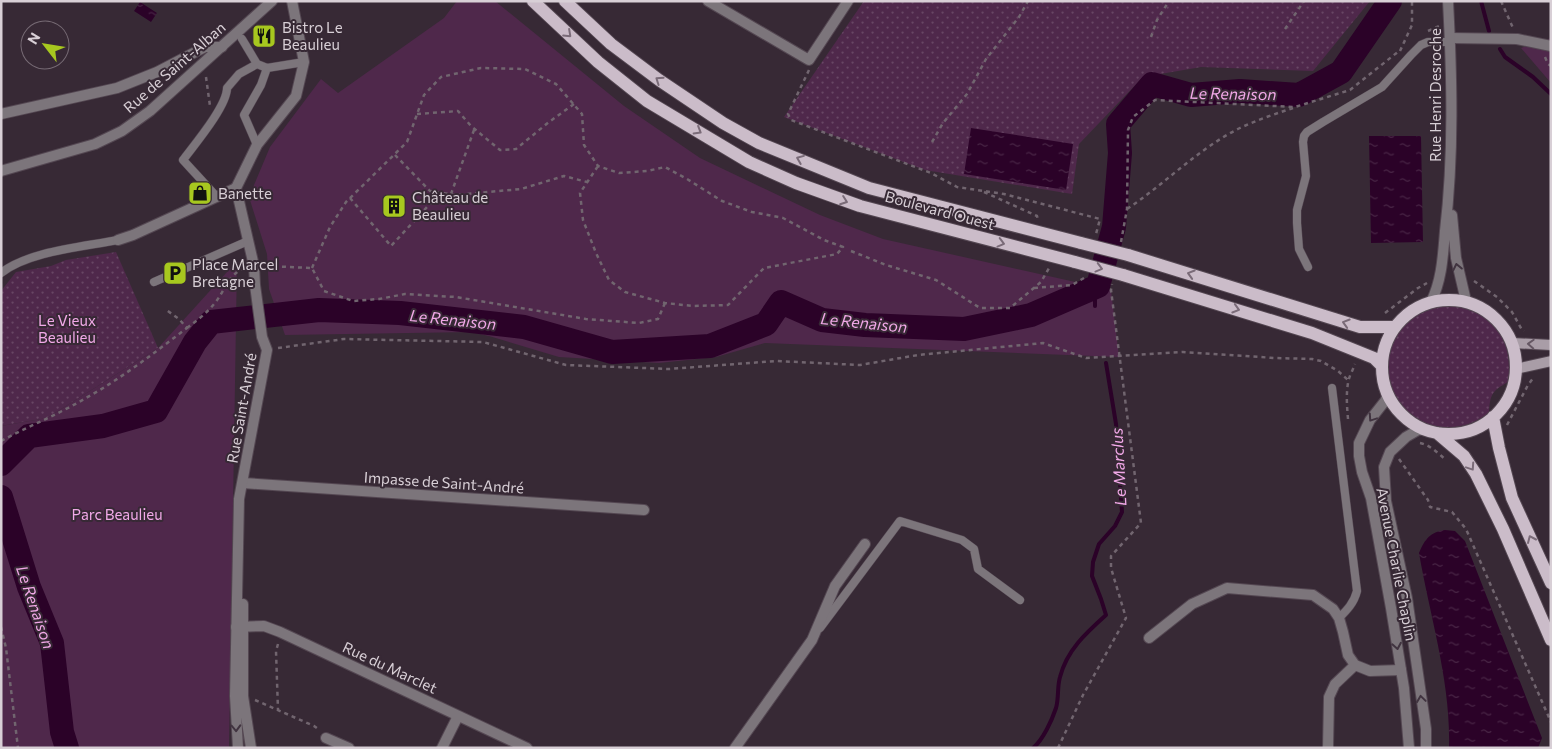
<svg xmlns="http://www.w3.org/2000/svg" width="1552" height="749" font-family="Commissioner,sans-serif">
<defs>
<pattern id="grass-dots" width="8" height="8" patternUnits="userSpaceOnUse" patternTransform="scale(1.25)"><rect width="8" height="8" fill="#4f284b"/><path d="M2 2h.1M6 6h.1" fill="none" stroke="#684664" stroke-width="1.8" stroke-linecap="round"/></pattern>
<pattern id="water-ripples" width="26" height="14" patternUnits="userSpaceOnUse" patternTransform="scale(1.25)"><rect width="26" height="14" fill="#2b0228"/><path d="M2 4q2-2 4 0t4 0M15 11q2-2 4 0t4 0" fill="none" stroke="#492646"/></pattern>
</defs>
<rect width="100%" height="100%" fill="#372935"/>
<!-- grass -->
<path fill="url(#grass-dots)" d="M 864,1 L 1370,1 L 1313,71 L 1201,67 L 1143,77 L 1079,144 L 1072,194 L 925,170 L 784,117 Z
M 116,252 L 158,348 L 47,418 L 1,426 L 1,291 L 16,272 L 51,266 L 66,260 Z
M 1449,305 C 1493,308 1514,340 1508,382 C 1492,391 1490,394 1489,413 C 1423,461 1354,378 1404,325 C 1416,312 1431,307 1449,305 Z"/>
<!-- park -->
<path fill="#4f284b" d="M 457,1 L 495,1 L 624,106 L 700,158 L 820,215 L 883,239 L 1111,290 L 1119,357 L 765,343 L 716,357 L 659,363 L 559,357 L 489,336 L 471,332 L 285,335 L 269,289 L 267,254 L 249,197 L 270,147 L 321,79 L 338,93 L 444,18 Z
M 1551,38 L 1551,83 L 1521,48 Z
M 237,261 L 229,748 L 1,748 L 1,426 L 47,418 L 158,348 Z"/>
<!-- water -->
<path fill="url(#water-ripples)" d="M 140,2 L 157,13 L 151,22 L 134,11 Z
M 971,128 L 1073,144 L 1066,190 L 964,174 Z
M 1369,136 L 1421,136 L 1423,242 L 1371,243 Z
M 1445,530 L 1455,531 L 1465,541 L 1542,738 L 1538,748 L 1449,748 C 1451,682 1430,617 1419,553 C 1425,539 1430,532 1445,530 Z"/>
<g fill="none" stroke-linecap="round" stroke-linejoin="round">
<!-- stream -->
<path stroke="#2b0228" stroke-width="4" d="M 1481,1 L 1489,31
M 1500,49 L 1505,57 L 1533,77 L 1551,94
M 1080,294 L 1095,300 L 1095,306
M 1033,748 C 1043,740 1052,720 1056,708 C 1059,698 1057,687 1060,677 C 1067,650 1086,633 1106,615 L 1101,599 L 1092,576 L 1093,562 L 1099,544 L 1115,526 L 1122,512 L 1116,424 L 1106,363"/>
<!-- river -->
<path stroke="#2b0228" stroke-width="24" d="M 1,464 L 29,436 L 103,426 L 156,411 L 195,342 L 211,322 L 319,310 L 400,313 L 524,327 L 612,352 L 710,346 L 766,324 L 781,302 L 822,320 L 865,325 L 964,329 L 1031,315 L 1098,286 L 1114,227 L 1120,153 L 1118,124 L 1152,84 L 1191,95 L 1240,91 L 1299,95 L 1341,72 L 1390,1
M 1,497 L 29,587 L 52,643 L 62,732 L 67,748"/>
<!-- service casing -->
<g stroke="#544752" stroke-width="9">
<path id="service" d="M 242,39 L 257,64
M 257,145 L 244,115 L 261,85 L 267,68 L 304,62
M 217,197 L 183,160 C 195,144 227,106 227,88 L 239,74 L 257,64 L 267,68
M 1308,267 L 1299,249 L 1297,223 L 1297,210 L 1306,176 L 1303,142 L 1304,136 L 1307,132 L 1323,122 L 1382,87 L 1411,55 L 1421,45 L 1428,42 L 1450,42
M 1,273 C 29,251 83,247 118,240
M 154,282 L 248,241
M 1332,388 L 1357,591 C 1354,603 1347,610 1339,618
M 820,628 L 900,521 L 962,540 L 974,549 L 978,569 L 1020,600"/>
</g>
<!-- minor casing -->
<g stroke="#544752" stroke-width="12">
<path id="minor" d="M 708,1 L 809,60 L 848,1
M 1450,38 L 1517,39 L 1551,46
M 1,114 L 117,88 L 157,72 L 205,47 L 222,47
M 118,240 L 133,235 L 236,188
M 243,483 L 644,510
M 236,627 L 264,626 L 280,632 L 527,748
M 1149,638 L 1192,604 L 1227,588 L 1313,595 L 1333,609 L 1339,618 L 1343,632 L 1348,655 L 1355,665 L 1370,671 L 1401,670
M 326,738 L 349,748
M 442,748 L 458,716
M 735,748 L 812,640 L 835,586 L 865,544
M 1328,748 L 1329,697 L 1335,684 L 1355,665"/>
</g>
<!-- tertiary casing -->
<g stroke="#544752" stroke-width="12">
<path id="tertiary" d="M 1,171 L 95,144 L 122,131 L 150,111 L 272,1
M 1452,215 L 1456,258 L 1466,301
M 1431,302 C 1442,280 1443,255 1445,231 C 1454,155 1452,77 1448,1
M 1388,395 L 1385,401 L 1370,420 L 1359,443 L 1359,456 L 1362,472 L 1371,498 L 1391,608 L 1404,688 L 1409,748
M 1424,430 L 1418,430 L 1406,437 L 1390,452 L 1384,467 L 1386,501 L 1407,598 L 1426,729 L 1426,748
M 243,604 L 243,696 L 251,748
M 238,748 L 235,696 L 239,499 L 267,350 L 262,337 L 255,285 L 254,266 L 236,188 L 257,145 L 296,96 L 304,62 L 292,1"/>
</g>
<!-- secondary casing -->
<g stroke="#544752" stroke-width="12">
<path id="secondary" d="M 1512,343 L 1551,345
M 1516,369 L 1551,361"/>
</g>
<!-- primary casing -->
<g stroke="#544752" stroke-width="14">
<path id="primary" d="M 533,1 L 598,62 L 647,101 L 749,162 L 796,183 L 860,206 L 1075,262
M 565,1 L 611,44 L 659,80 L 723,123 L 759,143 L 869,188 L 1081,243
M 1128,255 L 1360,327 L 1395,327
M 1123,275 L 1312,333 L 1374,358 L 1381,365
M1382 367a67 67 0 1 1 134 0a67 67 0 1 1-134 0Z
M 1493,417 L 1499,448 L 1512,498 L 1551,583
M 1437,433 L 1464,456 L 1476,474 L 1503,529 L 1551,640"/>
</g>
<!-- path -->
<path stroke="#71656f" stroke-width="2.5" stroke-dasharray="4 4" stroke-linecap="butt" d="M 1501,1 L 1513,28
M 1285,29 L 1304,1
M 1428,31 L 1439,26
M 1151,37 L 1157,20 L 1169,1
M 1400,51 L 1412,25 L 1412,1
M 1545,57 L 1548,64 L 1551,66
M 809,70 L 788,114 L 791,120 L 931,173 L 957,187 L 1004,194 L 1100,219 L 1096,234
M 206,77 L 210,106
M 417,114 L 458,111 L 471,126 L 500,150 L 516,149 L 549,122 L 574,104
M 932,142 L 943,123 L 967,94 L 986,59 L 1019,17 L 1028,1
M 395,155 L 430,191 L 455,195 L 521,189 L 564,176 L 587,182
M 984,192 L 1037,216 L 1038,220
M 451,194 L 474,130
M 350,198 L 391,246 L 440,193
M 1127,209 C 1160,187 1188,159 1222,138 C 1244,124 1269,116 1293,108
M 1121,242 L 1127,209 L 1128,130 L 1133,117 L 1155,100 L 1295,107 L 1350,90 L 1399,51
M 851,251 L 886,265 L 936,280 L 980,308 L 1010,308 L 1041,282 L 1049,268
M 266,266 L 312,268 L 324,291 L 353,301 L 379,299 L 405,294 L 456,297 L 586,319 L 639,323 L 658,319 L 665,303
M 312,268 L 330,227 L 346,202 L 407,142 L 424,95 L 441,77 L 481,68 L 525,69 L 556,84 L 582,114 L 584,145 L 598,166 L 619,173 L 647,171 L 665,167 L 687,179 L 722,201 L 752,212 L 783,218 L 824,240 L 843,247 L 837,254 L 764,268 L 728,305 L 693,306 L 665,303 L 625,292 L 609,280 L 596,253 L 583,220 L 580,193 L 598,166
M 1474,281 L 1497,297 L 1512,312 L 1522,330 L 1524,331
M 1034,288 L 1072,285 L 1084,278
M 1385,313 L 1418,288 L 1427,283
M 187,328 C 196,321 206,314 214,304 C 225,291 227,277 243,268
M 278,348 L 344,339 L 483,342 L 566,365 L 669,369 L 776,361 L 860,365 L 918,355 L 1043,343 L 1086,358 L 1183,352 L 1275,358 L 1312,359 L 1321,361 L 1338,371 L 1348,380
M 1348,419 C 1347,407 1346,395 1348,383 C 1349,376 1353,370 1355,364
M 1507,425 L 1528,385 L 1534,377
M 1,441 C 29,426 59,414 86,398 C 122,378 154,353 187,328 L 179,319 L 165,309
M 1420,443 C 1430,445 1438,453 1446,460
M 1399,459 L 1428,500 L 1430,507 L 1452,512 L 1466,529 L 1551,722
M 1,627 L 6,648 L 18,748
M 278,644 L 276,651 L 278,710
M 255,700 L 314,726 L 318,729
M 1058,748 L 1083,695 L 1126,618 L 1111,568 L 1111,556 L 1141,523 L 1111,290 L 1112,284"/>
<!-- service -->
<use href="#service" stroke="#7c757b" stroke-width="8"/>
<!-- minor -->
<use href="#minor" stroke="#7c757b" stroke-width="10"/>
<!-- tertiary -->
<use href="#tertiary" stroke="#7c757b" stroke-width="10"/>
<!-- secondary -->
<use href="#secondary" stroke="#a99da7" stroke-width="10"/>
<!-- primary -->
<use href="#primary" stroke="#cbbcc9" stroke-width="12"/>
<!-- primary-bridge casing -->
<g stroke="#544752" stroke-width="14" stroke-linecap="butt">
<path id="primary-bridge" d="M 1081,243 L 1128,255
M 1075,262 L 1123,275"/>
</g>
<!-- primary-bridge -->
<use href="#primary-bridge" stroke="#cbbcc9" stroke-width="12"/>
</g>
<!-- one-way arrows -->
<defs><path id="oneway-chevron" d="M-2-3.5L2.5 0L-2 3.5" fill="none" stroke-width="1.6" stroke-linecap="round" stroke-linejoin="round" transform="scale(1.25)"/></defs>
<g stroke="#7a6b78">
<use href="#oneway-chevron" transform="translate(568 34) rotate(43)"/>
<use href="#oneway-chevron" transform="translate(659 80) rotate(-145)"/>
<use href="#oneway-chevron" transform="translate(698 131) rotate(31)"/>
<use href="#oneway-chevron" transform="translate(800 159) rotate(-158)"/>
<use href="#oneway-chevron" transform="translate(844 201) rotate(20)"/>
<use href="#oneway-chevron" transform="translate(1001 243) rotate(15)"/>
<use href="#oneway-chevron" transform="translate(1099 268) rotate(15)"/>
<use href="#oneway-chevron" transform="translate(1191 274) rotate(-163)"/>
<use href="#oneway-chevron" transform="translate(1236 309) rotate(17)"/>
<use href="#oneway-chevron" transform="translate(1346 323) rotate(-163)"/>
<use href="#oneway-chevron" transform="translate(1471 467) rotate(56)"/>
<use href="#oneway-chevron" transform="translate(1531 539) rotate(-114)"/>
</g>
<g stroke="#413440">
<use href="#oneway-chevron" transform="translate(1457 267) rotate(-102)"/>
<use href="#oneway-chevron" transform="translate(1372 418) rotate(124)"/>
<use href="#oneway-chevron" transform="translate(1397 646) rotate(80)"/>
<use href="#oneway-chevron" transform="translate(1421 699) rotate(-98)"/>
<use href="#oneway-chevron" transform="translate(236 728) rotate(88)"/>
</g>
<use stroke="#655763" href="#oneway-chevron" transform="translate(1531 344) rotate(-177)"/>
<!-- icons -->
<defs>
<g id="restaurant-square" transform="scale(1.25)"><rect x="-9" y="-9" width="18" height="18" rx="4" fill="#a7c81f" stroke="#372935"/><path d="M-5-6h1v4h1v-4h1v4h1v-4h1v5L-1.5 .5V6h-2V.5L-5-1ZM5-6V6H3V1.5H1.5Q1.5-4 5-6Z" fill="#111"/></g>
<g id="shop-square" transform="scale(1.25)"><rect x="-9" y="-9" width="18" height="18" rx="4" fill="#a7c81f" stroke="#372935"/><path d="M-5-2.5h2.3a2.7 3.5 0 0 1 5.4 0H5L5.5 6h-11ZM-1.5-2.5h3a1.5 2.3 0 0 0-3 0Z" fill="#111"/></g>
<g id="building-square" transform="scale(1.25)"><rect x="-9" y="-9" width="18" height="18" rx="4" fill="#a7c81f" stroke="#372935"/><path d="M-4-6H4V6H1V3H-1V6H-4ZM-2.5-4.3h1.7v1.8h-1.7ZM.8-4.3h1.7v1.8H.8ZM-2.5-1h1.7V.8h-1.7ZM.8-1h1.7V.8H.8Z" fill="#111"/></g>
<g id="parking-square" transform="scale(1.25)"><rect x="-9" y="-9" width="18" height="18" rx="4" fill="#a7c81f" stroke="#372935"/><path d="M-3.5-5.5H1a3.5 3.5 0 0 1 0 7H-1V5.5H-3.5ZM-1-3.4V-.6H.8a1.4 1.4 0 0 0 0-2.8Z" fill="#111"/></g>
</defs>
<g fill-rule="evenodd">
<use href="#restaurant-square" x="264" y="36"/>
<use href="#shop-square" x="200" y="193"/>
<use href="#building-square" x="394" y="206"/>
<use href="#parking-square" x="175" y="273"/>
</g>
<g text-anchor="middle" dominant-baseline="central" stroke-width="4" stroke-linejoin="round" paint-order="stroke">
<!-- poi labels -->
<g font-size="15" fill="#d8cfd6" stroke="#372935" text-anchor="start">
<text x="282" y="27">Bistro Le<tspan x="282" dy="17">Beaulieu</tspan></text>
<text x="218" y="193">Banette</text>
<text x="412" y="197">Château de<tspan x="412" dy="17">Beaulieu</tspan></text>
<text x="192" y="264">Place Marcel<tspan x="192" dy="17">Bretagne</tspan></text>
</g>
<!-- street labels -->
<g font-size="15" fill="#d8cfd6" stroke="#372935">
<text transform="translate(174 67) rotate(-41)">Rue de Saint-Alban</text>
<text transform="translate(1435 95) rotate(-90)">Rue Henri Desroche</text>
<text transform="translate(940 210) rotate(15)">Boulevard Ouest</text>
<text transform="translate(241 408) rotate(-80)">Rue Saint-André</text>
<text transform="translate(444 482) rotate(4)">Impasse de Saint-André</text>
<text transform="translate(1397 564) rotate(79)">Avenue Charlie Chaplin</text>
<text transform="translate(390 667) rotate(25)">Rue du Marclet</text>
</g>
<!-- park labels -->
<g font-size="15" fill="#f1a9e8" stroke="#372935">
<text x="67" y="320">Le Vieux<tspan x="67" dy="17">Beaulieu</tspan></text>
<text x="117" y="514">Parc Beaulieu</text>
</g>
<!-- water labels -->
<g font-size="16" font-style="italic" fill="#f1a8e7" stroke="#372935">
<text transform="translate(1233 93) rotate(1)">Le Renaison</text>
<text transform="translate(453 319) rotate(6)">Le Renaison</text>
<text transform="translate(864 322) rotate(6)">Le Renaison</text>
<text transform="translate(1118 467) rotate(-93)">Le Marclus</text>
<text transform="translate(36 607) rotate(71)">Le Renaison</text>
</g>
</g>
<!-- border -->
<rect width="1552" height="749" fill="none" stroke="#d8cfd6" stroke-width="5"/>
<!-- north arrow -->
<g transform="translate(45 45) rotate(301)"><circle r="24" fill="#372935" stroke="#776b75"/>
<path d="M0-4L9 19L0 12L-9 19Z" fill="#a7c81f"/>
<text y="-8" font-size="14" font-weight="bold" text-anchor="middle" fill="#d8cfd6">N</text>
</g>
</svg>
